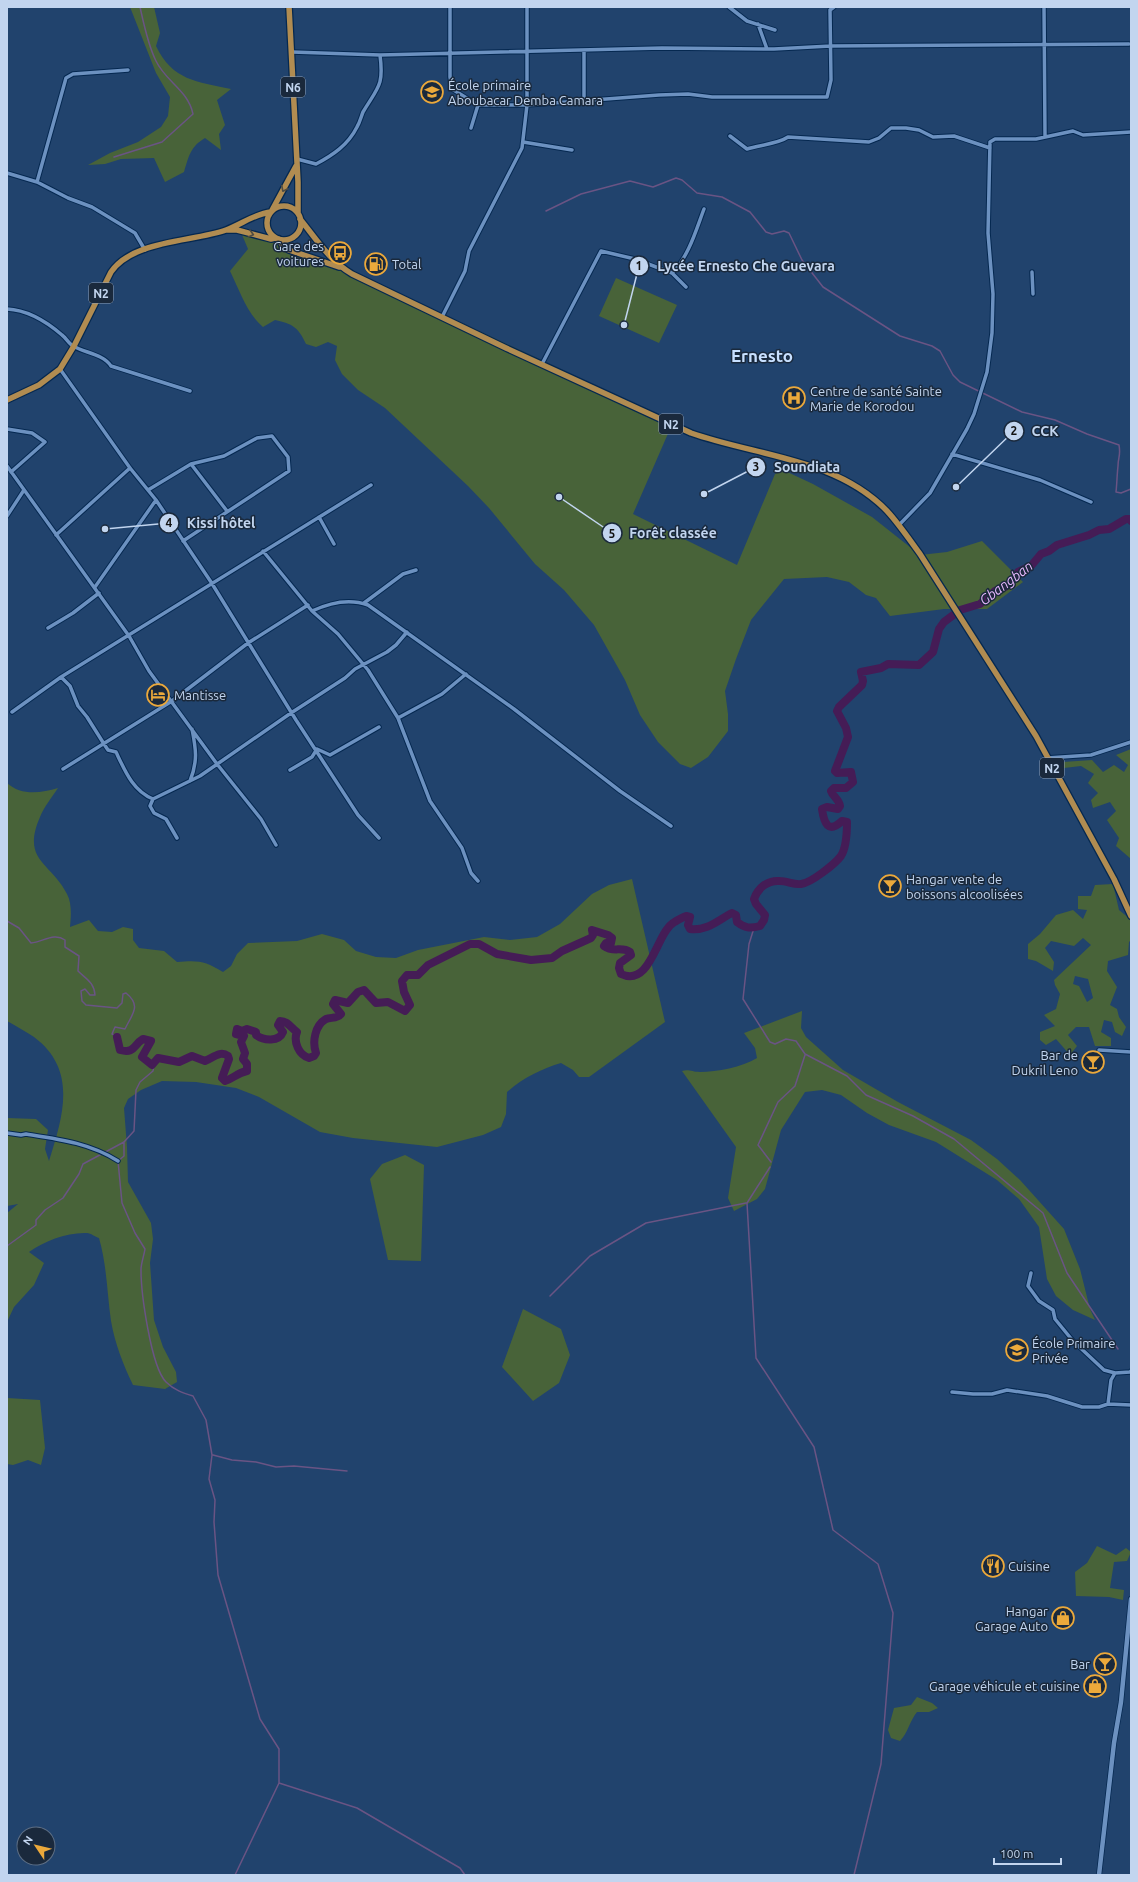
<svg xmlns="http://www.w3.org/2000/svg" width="1138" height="1882" font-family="Ubuntu,sans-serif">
<rect width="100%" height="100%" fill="#21436d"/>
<!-- green -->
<path fill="#486339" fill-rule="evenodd" d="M 130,7 L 154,7 L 160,33 L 156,46 C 172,80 197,82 231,89 L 217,100 L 225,125 L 219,134 L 221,150 L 205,138 C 190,147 189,156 184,172 L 165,182 L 154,158 L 121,159 L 105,164 L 88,165 L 110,153 L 138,142 L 161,127 L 168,116 L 170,97 L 156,73 Z
M 240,230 L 318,256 L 337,267 L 347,269 L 658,415 L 670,429 L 633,514 L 737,565 L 775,474 L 783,470 L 813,484 L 872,517 L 920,555 L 947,552 L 982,541 L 1023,582 L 987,609 L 944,609 L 890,616 L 876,598 L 866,595 L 849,582 L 827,577 L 784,579 L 751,620 L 736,659 L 725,691 L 728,714 L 728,731 L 708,757 L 691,768 L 680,764 L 658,742 L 640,715 L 625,680 L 594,625 L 564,590 L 535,564 L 489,508 L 468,486 L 385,408 L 358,390 L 342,374 L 335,360 L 337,346 L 328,342 L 316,347 L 306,344 C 298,327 293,324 275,320 L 263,327 C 247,314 239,289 230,271 L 248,249 Z
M 616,278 L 677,305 L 659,343 L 599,316 Z
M 1131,749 L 1131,859 L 1116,846 L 1119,838 L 1107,820 L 1116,811 L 1110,802 L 1093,808 L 1091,800 L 1098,793 L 1088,783 L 1094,774 L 1081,766 L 1064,768 L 1063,762 L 1092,760 L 1103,772 L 1114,765 L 1124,772 L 1128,765 L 1116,755 Z
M 7,783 C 21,796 41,793 58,788 C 52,797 44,807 40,817 C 21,861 51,862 67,894 C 72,903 71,917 70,927 L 89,920 L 98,931 L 112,932 L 123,927 L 133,929 L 133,940 L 139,948 L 164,951 L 177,962 C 199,960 205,961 223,972 L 231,966 L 237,954 L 248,943 L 297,941 L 322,934 L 344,940 L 356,951 L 376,957 L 396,958 L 418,950 L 484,937 L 510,940 L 537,937 L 560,924 L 592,894 L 609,885 L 632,879 L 665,1022 L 589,1077 L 579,1077 L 573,1070 L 561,1063 C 541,1069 523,1078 507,1092 L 506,1114 L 501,1127 L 483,1135 L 437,1147 L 353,1138 L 320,1132 L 259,1097 L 236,1088 L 196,1082 L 162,1081 L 141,1090 L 128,1099 L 124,1108 L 127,1147 L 128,1182 L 151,1223 L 153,1239 L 150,1263 L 154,1320 L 163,1347 L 176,1372 L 177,1382 L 165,1389 L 133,1385 C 123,1364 115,1344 111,1321 C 107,1293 107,1266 99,1238 C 95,1237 91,1233 87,1233 C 68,1232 44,1241 29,1252 L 44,1263 L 34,1285 L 14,1307 L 7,1322 L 7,1213 L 18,1204 L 7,1206 L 7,1118 L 36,1119 L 48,1130 L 45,1149 L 49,1161 C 63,1116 78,1070 34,1037 C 25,1031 16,1026 7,1021 Z
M 1113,884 L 1119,910 L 1130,919 L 1131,940 L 1129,942 L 1128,955 L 1108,961 L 1107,971 L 1117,987 L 1110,1005 L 1117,1009 L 1119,1017 L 1126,1027 L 1122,1036 L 1115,1032 L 1112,1022 L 1104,1020 L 1101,1032 L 1111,1038 L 1111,1046 L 1095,1046 L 1089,1027 L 1076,1027 L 1068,1035 L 1077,1046 L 1070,1055 L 1056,1039 L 1046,1045 L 1040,1040 L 1040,1032 L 1055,1026 L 1044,1015 L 1056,1009 L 1060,994 L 1055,985 L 1054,980 L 1091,945 L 1083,938 L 1074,946 L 1051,941 L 1045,948 L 1054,962 L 1053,971 L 1036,961 L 1028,959 L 1028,944 L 1040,934 L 1056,915 L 1073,910 L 1083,919 L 1087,910 L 1078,909 L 1078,896 L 1091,896 L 1095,885 ZM 1075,976 L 1088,979 L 1093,998 L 1087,1002 L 1079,986 L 1073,984 Z
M 802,1011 L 801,1028 L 806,1037 L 843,1070 L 898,1102 L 971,1140 L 997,1159 L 1020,1180 L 1064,1229 L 1080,1269 L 1090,1309 L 1095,1320 L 1073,1310 L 1056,1296 L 1047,1279 L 1039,1227 L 1019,1199 L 997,1180 L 936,1142 L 889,1125 L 867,1113 L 841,1095 L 822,1090 L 805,1092 L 781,1130 L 765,1189 L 757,1199 L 734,1211 L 728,1198 L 736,1147 L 682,1071 C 689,1069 692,1072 700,1072 C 717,1072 742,1067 757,1058 L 755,1048 L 744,1033 Z
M 405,1155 L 424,1165 L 421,1261 L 388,1260 L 370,1179 L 382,1164 Z
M 523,1309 L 561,1329 L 570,1355 L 559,1383 L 533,1401 L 502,1367 Z
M 7,1398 L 40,1400 L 45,1448 L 41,1465 L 28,1460 L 13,1465 L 7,1464 Z
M 1097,1546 L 1116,1555 L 1126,1548 L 1131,1552 L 1127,1561 L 1114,1562 L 1110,1588 L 1124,1590 L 1123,1600 L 1109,1597 L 1076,1596 L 1075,1572 L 1087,1563 Z
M 917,1697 L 932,1703 L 938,1708 L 929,1712 L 917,1712 C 909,1722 908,1733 900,1741 L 891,1738 L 888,1730 L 894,1708 L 911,1705 Z"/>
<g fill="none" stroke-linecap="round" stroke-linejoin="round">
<!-- stream -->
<path stroke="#6a5484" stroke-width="1.5" d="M 114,157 L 162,142 L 193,114 C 188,90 166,82 156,61 C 148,45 144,25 140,7
M 546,211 L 581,194 L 630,181 L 653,187 L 676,178 L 682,180 L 697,193 L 722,197 L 750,212 L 766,232 L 772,234 L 784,231 L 789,233 L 802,260 L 823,287 L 900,336 L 932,346 L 940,351 L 953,375 L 960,382 L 1022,412 L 1055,420 L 1087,434 L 1119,445 C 1121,456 1118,457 1118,466 C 1117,475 1117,483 1116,492 L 1121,493 L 1131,489
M 7,921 L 19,928 L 31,943 C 43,942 54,932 65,940 L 65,947 L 79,956 L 78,971 C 86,979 94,982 95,995 L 90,995 L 85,989 L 81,991 L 82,1001 L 86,1005 L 117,1008 L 122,1003 L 123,994 L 126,993 C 142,1006 132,1014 125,1029 L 115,1027 L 112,1034 L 117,1036
M 754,928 L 749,944 L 743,999 L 770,1042 L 775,1044 L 786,1039 L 796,1041 L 805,1054 L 847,1076 L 866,1095 L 913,1116 L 954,1139 L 1043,1213 L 1067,1273 L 1118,1349
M 124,1142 L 124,1156 L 118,1161 L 122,1203 L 135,1233 L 145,1249 C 144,1256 141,1263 141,1270 C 141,1293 151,1367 166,1382 C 174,1390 183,1393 193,1396 L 206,1420 L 212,1455 L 209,1479 L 215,1500 L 214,1522 L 218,1575 L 260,1719 L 279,1749 L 279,1783 L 235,1875
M 771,1162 L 758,1145 L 778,1102 L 795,1086 L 805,1055
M 770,1167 L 747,1203 L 756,1358 L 814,1447 L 833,1530 L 878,1564 L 893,1613 L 881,1764 L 854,1875
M 7,1246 L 36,1225 L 36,1220 L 45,1210 L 63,1198 L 79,1174 L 83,1164 L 124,1142 L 134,1131 L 136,1090 L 140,1082 L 153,1071 L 154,1064
M 550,1296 L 590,1256 L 646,1223 L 746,1203
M 213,1455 L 232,1460 L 256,1462 L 276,1467 L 294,1466 L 347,1471
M 279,1783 L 357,1808 L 460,1868 L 465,1875"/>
<!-- river -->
<path stroke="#451c56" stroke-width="8" d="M 117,1037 L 120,1050 C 135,1054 133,1045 143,1039 L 151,1041 L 142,1057 L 152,1065 L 158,1058 L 179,1062 L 192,1056 L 205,1061 C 213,1058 220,1050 228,1056 L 229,1059 L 222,1078 L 225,1081 C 234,1078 237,1073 247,1071 L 247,1064 L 243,1059 L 245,1053 L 241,1042 L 244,1036 L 236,1034 L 237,1029 L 242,1031 L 247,1029 L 256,1032 L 256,1035 C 264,1041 279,1042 283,1032 L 278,1025 L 280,1021 C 288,1021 291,1028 297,1032 C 293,1042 299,1055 309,1058 L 314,1056 L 316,1053 C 312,1042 315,1025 326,1019 C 331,1017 337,1019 341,1014 L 333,1004 L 335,1000 L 348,1003 L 358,992 L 364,990 L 376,1003 L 388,1002 L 405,1011 L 410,1005 L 404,992 L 402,981 L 407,975 L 418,975 L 428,965 L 470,944 L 479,944 L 497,954 L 531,960 L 552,958 L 562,951 L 591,938 L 593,935 L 592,930 L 608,935 L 612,938 L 611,943 L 606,943 L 604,946 C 613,953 622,946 630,952 L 631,955 L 620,963 L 619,968 L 621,974 C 648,987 656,941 668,928 C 672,922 680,919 686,916 L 690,917 L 688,925 L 690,929 C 708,931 718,920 732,913 L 736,915 L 737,922 C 745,928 750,929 760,926 L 764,920 L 765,915 L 756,904 L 754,899 C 758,888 767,880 780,881 C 787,881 794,885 801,884 C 811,883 835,864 841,856 C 846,848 847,832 847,822 L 842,821 C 828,834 824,823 822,809 L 827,807 L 838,809 L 840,806 C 839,799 833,797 831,791 L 834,788 L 846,788 L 853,782 L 851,772 L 837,773 L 835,771 L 848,737 L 846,728 L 837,711 L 839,707 L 862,685 L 863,681 L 861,672 L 881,668 L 888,664 L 919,665 L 933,652 L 939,629 L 944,622 L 960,610 L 980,604 L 995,591 L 1005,587 L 1013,580 L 1018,572 L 1031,566 L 1041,554 L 1049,551 L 1057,545 L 1089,535 L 1099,530 L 1109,529 L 1126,519 L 1129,519 L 1131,521"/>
<!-- minor casing -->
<g stroke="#052850" stroke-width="5.5">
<path id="minor" d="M 450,7 L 450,77 L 452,89 L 478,105 L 471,128
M 729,7 L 747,21 L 775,30
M 1044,7 L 1045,136
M 758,24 L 767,49
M 292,52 L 380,55 L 662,48 L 774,49 L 831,46 L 1129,44
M 584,101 L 584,51
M 478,105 L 527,105 L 659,95 L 688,94 L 712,97 L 827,97 L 831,80 L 830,10 L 834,7
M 730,136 L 747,149 C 759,145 778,144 788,137 L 869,142 L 879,138 L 891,128 L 906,128 L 919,130 L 933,137 L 954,136 L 990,148
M 523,142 L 572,150
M 297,159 L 316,164 C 333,155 348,145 357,127 C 360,122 361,117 363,112 C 378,87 384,86 380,55
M 7,173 L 37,182 L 68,198 L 92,207 L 135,233 L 145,250
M 37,182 L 66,78 L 73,74 L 128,70
M 1032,272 L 1033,294
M 672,273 C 689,256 696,230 704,209
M 7,309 C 27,310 47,322 62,335 C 66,338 69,344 73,346 C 85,353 103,354 111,366 L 190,391
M 442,317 L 465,271 L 469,251 L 522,148 L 527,105 L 527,7
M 542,364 L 601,251 L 635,259 L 672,273 L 686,287
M 60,369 L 130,468 L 156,500 L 211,582 L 296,720 L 358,815 L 379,838
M 7,429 L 32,433 L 45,442 L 11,472
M 952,454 L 1040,480 L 1091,502
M 191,464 L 227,511
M 7,466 L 129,636 L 149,671 L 217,764 L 261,819 L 276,845
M 148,490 L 191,464 L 224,456 L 257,438 L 272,436 L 288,457 L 289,471 L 183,541
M 7,516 L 24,490
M 319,517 L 334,544
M 899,525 L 930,493 L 967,429 L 974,414 L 987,372 L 992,333 L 993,294 L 988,233 L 990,142 L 995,139 L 1036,139 L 1073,131 L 1083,135 L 1131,132
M 56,535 L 130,468
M 263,551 L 312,611 L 338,634 L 368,670 L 398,718 L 430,801 L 462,848 L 471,873 L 478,881
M 95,587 L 156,500
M 364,603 L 403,574 L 416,570
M 312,611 C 331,602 349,598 368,605 L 514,709 L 620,791 L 671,826
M 48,628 L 73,613 L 99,593
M 61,677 L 70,686 L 78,706 L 87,717 L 104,744 L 108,750 L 116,752 C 125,771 133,791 153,799
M 12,712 L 61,677 L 371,485
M 398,718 L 442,694 L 466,674
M 1047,758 L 1091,755 L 1131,742
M 63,769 L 172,701 L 248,643 L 308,605
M 290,770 L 312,757 L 317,749 L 330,755 L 379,727
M 190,781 C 198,761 196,749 192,729
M 177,838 L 166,819 L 154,813 L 150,806 L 153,799 L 200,776 L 291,713 L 345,678 L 355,669 L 387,652 L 396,645 L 407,632
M 1099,1050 L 1131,1052
M 7,1133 L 21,1135 L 26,1134 C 58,1139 90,1143 118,1161
M 1031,1273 L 1028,1286 L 1039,1301 L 1053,1310 L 1055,1319 L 1073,1341 L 1104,1370 L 1115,1373 L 1130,1372 L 1131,1371
M 952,1392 L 973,1394 L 992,1394 L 1007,1390 L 1047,1396 L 1082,1407 L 1099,1407 L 1108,1404 L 1131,1405
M 1108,1404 L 1111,1380 L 1115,1373"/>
</g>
<!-- tertiary casing -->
<g stroke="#052850" stroke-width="6">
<path id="tertiary" d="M 1099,1875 L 1114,1743 L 1121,1702 L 1131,1599"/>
</g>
<!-- trunk casing -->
<g stroke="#052850" stroke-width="8">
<path id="trunk" d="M 289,7 L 298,182 L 298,213
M267 223a17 17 0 1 1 34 0a17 17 0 1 1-34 0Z
M 300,219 C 317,240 329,260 352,274 L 506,348 L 691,433 C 756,456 836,458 887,511 C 899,524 909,539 920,554 L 1036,736 L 1114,879 L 1131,916
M 227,230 L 237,230 L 271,239 L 275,238
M 279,239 L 282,245 L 289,250 L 339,267
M 7,400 L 39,385 L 60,369 L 74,346 L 111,272 C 133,240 192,242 226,230 C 242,224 254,214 271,212 L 296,166"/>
</g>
<!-- minor -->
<use href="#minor" stroke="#6c91c0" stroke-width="3.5"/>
<!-- tertiary -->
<use href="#tertiary" stroke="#6c91c0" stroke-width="4.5"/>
<!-- trunk -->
<use href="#trunk" stroke="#b18c51" stroke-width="5.5"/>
</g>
<!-- one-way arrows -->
<defs><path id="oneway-chevron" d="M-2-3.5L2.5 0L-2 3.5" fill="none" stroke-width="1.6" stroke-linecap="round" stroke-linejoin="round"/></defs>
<g stroke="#4f4c43">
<use href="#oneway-chevron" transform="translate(284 189) rotate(117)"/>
<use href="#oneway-chevron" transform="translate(251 234) rotate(15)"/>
</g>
<!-- icons -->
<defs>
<g id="school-ring" transform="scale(1.15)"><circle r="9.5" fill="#1a293c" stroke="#eca93b" stroke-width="1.5"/><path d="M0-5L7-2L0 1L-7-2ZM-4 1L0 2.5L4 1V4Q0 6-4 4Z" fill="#eca93b"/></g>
<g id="bus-ring" transform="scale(1.15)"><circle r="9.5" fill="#1a293c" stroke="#eca93b" stroke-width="1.5"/><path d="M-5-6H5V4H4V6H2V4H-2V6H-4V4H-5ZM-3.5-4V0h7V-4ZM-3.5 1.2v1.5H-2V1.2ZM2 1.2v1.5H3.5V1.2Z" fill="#eca93b"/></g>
<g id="fuel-ring" transform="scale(1.15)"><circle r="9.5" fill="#1a293c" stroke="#eca93b" stroke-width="1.5"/><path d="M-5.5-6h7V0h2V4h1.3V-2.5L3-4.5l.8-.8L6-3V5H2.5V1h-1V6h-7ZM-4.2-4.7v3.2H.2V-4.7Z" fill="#eca93b"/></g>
<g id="hospital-ring" transform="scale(1.15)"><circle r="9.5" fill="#1a293c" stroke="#eca93b" stroke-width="1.5"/><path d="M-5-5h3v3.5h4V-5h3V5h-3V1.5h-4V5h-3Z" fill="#eca93b"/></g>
<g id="hotel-ring" transform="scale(1.15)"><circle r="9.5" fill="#1a293c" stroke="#eca93b" stroke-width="1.5"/><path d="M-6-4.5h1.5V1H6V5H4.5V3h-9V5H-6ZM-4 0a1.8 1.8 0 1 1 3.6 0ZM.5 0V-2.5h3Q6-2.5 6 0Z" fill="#eca93b"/></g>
<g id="bar-ring" transform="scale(1.15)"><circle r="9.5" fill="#1a293c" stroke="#eca93b" stroke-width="1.5"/><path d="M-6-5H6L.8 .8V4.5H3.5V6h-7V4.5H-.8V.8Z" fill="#eca93b"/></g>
<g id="restaurant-ring" transform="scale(1.15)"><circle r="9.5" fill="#1a293c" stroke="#eca93b" stroke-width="1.5"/><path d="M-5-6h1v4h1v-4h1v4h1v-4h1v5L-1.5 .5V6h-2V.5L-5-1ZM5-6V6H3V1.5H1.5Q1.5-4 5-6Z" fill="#eca93b"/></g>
<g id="shop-ring" transform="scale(1.15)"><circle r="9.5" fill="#1a293c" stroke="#eca93b" stroke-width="1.5"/><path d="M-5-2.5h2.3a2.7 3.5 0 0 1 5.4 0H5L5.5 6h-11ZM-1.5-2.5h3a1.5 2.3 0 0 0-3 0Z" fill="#eca93b"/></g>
</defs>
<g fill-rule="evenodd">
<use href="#school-ring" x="432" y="92"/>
<use href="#bus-ring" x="340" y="253"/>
<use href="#fuel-ring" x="376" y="264"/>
<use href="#hospital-ring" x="794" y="398"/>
<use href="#hotel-ring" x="158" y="695"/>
<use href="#bar-ring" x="890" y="886"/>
<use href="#bar-ring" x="1093" y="1062"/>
<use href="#school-ring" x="1017" y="1350"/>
<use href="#restaurant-ring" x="993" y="1566"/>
<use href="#shop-ring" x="1063" y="1618"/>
<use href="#bar-ring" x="1105" y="1664"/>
<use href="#shop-ring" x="1095" y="1686"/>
</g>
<g text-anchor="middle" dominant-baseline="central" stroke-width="3" stroke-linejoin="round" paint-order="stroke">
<!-- shield labels -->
<g fill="#1a293c" stroke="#90a1b9" stroke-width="1">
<rect x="281" y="77" width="24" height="20" rx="3"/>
<rect x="89" y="283" width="24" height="20" rx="3"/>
<rect x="659" y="414" width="24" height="20" rx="3"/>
<rect x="1040" y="758" width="24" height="20" rx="3"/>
</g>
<g font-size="12" font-weight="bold" fill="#c2d5ef">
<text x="293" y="87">N6</text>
<text x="101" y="293">N2</text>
<text x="671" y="424">N2</text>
<text x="1052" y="768">N2</text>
</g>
<!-- poi labels -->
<g font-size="13" fill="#c2d5ef" stroke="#1a293c" text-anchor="start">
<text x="448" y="85">École primaire<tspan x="448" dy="15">Aboubacar Demba Camara</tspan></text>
<text x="324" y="246" text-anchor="end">Gare des<tspan x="324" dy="15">voitures</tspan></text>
<text x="392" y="264">Total</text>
<text x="810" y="391">Centre de santé Sainte<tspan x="810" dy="15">Marie de Korodou</tspan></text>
<text x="174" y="695">Mantisse</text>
<text x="906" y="879">Hangar vente de<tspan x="906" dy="15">boissons alcoolisées</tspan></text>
<text x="1078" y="1055" text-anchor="end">Bar de<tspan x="1078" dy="15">Dukril Leno</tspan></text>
<text x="1032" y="1343">École Primaire<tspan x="1032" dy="15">Privée</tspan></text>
<text x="1008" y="1566">Cuisine</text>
<text x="1048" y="1611" text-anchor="end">Hangar<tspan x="1048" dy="15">Garage Auto</tspan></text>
<text x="1090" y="1664" text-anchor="end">Bar</text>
<text x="1080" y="1686" text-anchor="end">Garage véhicule et cuisine</text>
</g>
<!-- water labels -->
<g font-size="14" font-style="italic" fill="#e6b6fc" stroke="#1a293c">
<text transform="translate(1006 583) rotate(-37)">Gbangban</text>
</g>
<!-- district labels -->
<g font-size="17" font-weight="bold" fill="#c8e0ff" stroke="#1a293c">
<text x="762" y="355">Ernesto</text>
</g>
</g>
<!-- callouts -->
<path fill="none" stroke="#c2d5ef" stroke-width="1.5" d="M624 325L639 266M956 487L1014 431M704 494L756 467M105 529L169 523M559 497L612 533"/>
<g fill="#c2d5ef" stroke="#1a293c" stroke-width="1.5">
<circle cx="624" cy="325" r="4"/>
<circle cx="956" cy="487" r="4"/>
<circle cx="704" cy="494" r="4"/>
<circle cx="105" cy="529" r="4"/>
<circle cx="559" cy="497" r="4"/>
<circle cx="639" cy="266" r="10"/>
<circle cx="1014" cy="431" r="10"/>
<circle cx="756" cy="467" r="10"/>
<circle cx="169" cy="523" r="10"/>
<circle cx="612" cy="533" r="10"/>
</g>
<g font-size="12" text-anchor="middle" font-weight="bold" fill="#111">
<text x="639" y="270">1</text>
<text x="1014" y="435">2</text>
<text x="756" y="471">3</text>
<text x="169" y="527">4</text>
<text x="612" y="538">5</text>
</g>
<g font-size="14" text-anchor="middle" font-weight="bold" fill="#c2d5ef" stroke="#1a293c" stroke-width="3" stroke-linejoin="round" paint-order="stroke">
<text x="746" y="271">Lycée Ernesto Che Guevara</text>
<text x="1045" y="436">CCK</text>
<text x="807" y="472">Soundiata</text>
<text x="221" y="528">Kissi hôtel</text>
<text x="673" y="538">Forêt classée</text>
</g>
<!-- border -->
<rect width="1138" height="1882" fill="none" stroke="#c2d5ef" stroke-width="16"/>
<!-- north arrow -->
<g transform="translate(36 1846) rotate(305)"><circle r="19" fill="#1a293c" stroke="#5d6e84"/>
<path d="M0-3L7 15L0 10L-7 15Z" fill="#eca93b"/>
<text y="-6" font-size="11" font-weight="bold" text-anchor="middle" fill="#c2d5ef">N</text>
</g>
<!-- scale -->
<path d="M994 1858v6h67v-6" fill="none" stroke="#c2d5ef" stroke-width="2"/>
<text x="1000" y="1858" font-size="12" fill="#c2d5ef" stroke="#1a293c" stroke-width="3" paint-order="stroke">100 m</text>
</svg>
